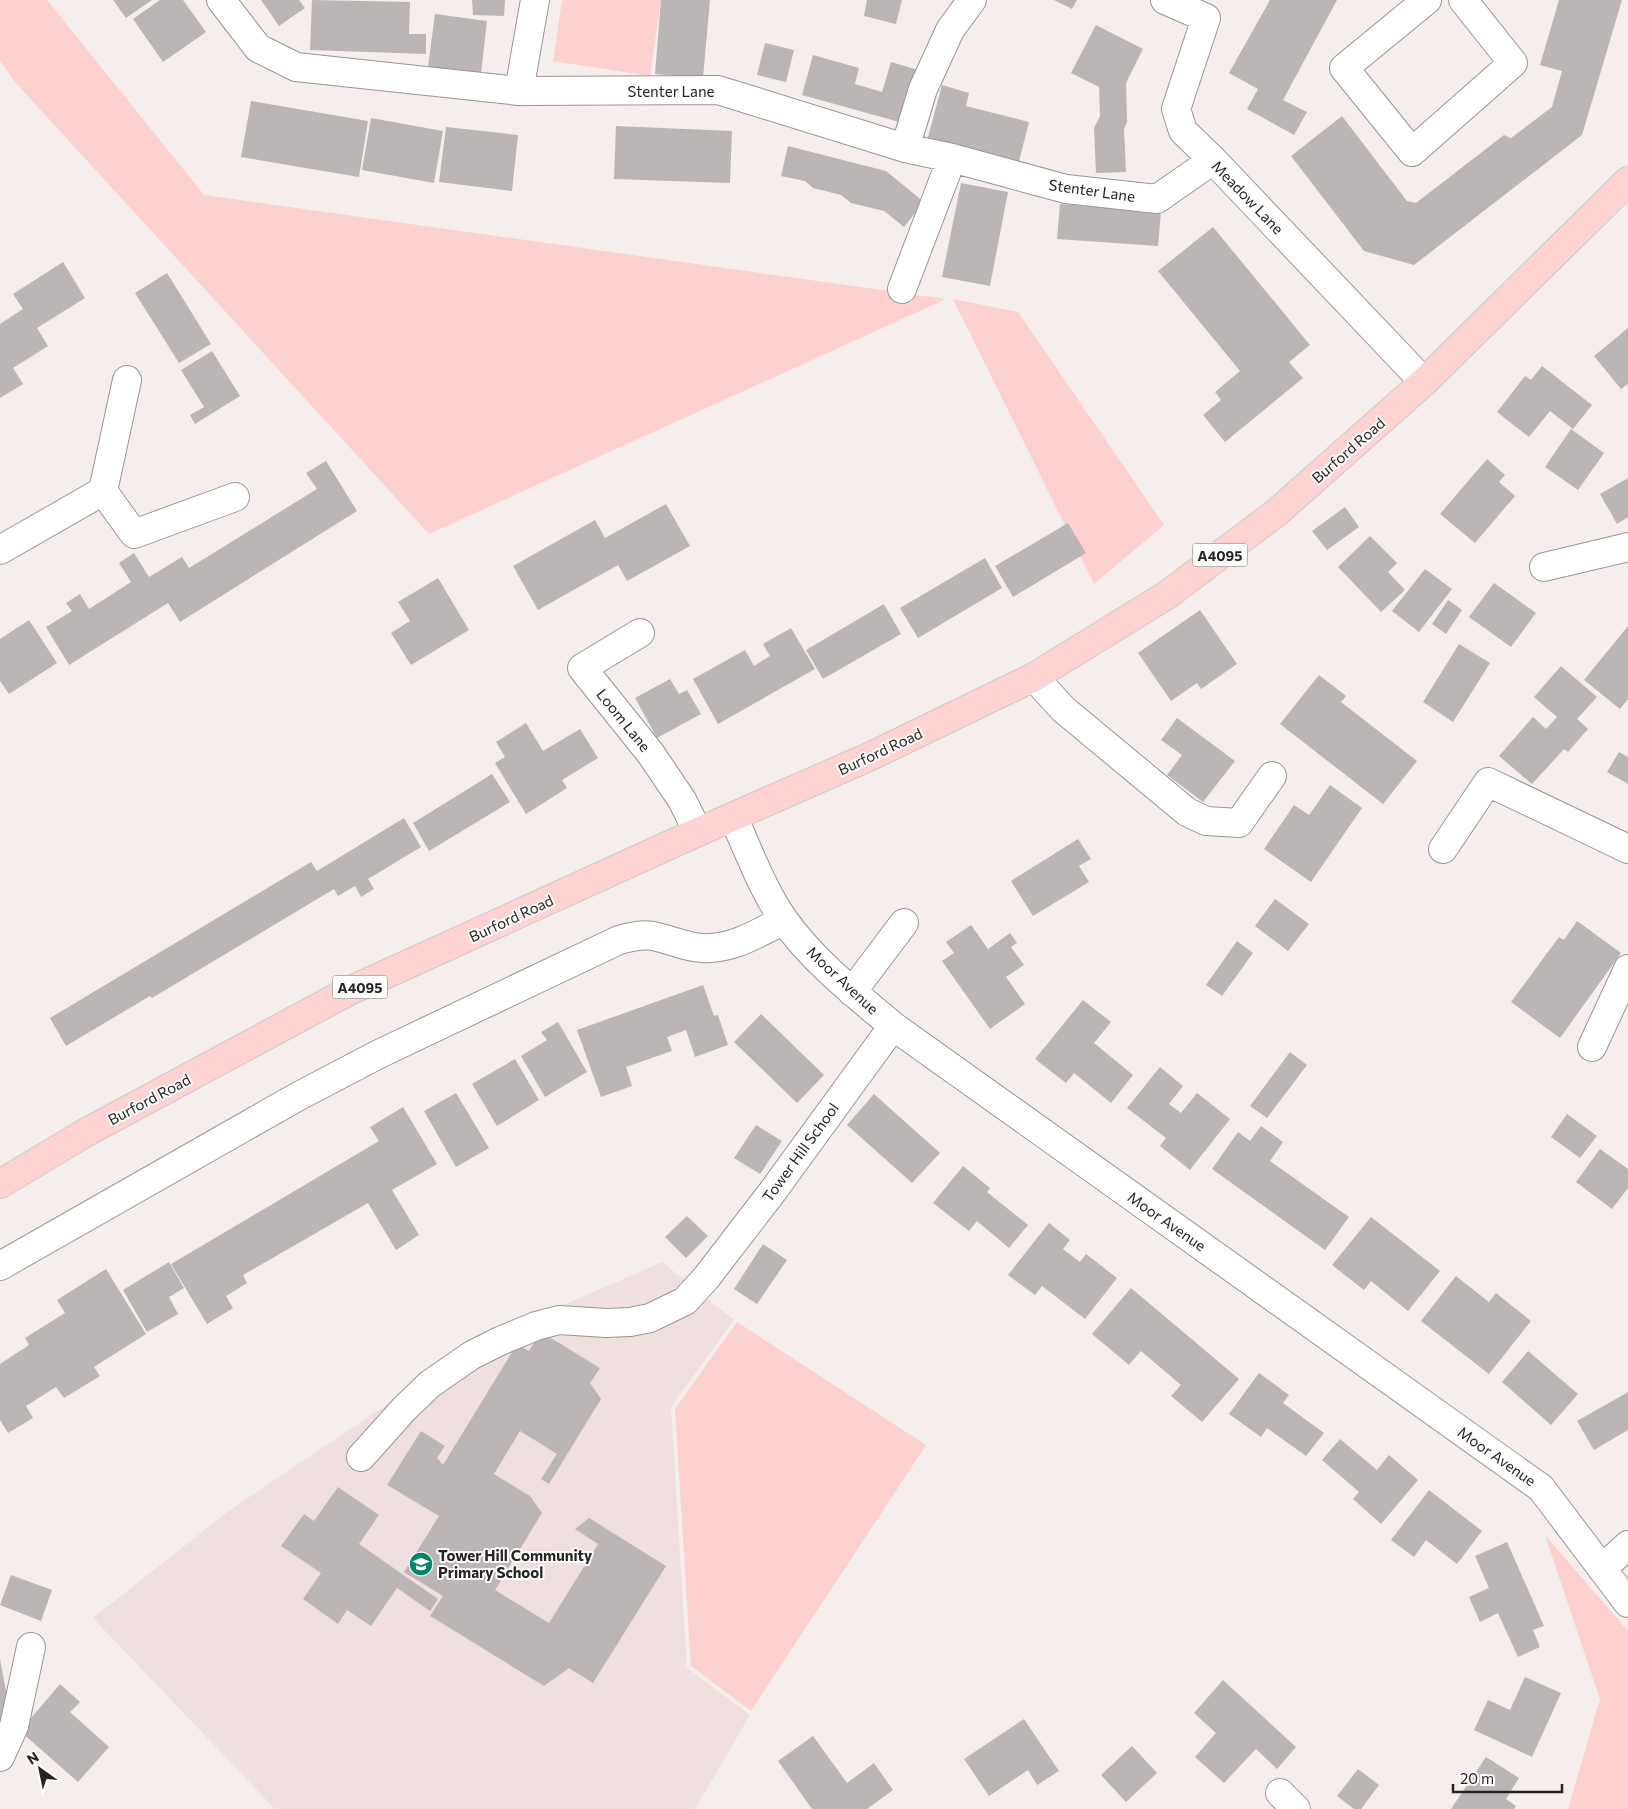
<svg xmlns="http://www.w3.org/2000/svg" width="1628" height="1809" font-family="Commissioner,sans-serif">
<rect width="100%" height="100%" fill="#f5eeed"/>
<!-- built -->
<path fill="#efe0df" d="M 662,1262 L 734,1320 L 671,1407 L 687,1668 L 750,1715 L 695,1809 L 275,1809 L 93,1618 L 230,1510 L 420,1382 L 552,1310 Z"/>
<!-- green -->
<path fill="#fcd1cf" d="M 0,0 L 47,0 L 204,195 L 946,299 L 429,534 L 15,82 L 0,61 Z
M 562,0 L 661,0 L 650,76 L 553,61 Z
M 953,299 L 1018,312 L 1164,525 L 1094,584 Z
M 737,1322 L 926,1445 L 751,1711 L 691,1666 L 675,1409 Z
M 1545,1535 L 1628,1631 L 1628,1809 L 1568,1809 L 1600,1699 Z"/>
<!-- building -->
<path fill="#bcb5b5" d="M 113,0 L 152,0 L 126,18 Z
M 160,0 L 183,0 L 206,32 L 163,62 L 133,19 Z
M 261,0 L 299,0 L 305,8 L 279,26 Z
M 312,0 L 410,2 L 409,34 L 426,34 L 426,54 L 310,50 Z
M 472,0 L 505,0 L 504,16 L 473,15 Z
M 661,0 L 710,0 L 703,78 L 655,74 Z
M 867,0 L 902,0 L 896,24 L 864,16 Z
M 1054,0 L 1077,0 L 1072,9 Z
M 1270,0 L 1337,0 L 1283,100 L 1307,112 L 1294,135 L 1247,109 L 1258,89 L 1229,73 Z
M 1559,0 L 1622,0 L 1582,135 L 1414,265 L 1364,251 L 1291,156 L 1342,116 L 1407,201 L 1416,203 L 1504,135 L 1511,138 L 1552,107 L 1562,71 L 1540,65 Z
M 435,14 L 487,21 L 481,74 L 428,67 Z
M 1096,25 L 1143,49 L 1126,83 L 1127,122 L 1124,129 L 1126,172 L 1096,173 L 1094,128 L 1100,116 L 1099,87 L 1071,73 Z
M 765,43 L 794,50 L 786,82 L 757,75 Z
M 813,55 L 859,68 L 855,84 L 882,92 L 891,62 L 918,70 L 903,123 L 802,95 Z
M 942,85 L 969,93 L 966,106 L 1029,122 L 1018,165 L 927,141 Z
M 251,101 L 368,121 L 359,177 L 241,157 Z
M 371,118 L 443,131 L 434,183 L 362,170 Z
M 616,126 L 732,131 L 730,183 L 614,179 Z
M 446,127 L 518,135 L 512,191 L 439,182 Z
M 788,146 L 886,171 L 924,202 L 904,227 L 884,211 L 851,203 L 841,195 L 813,188 L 805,181 L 781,176 Z
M 961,183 L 1008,192 L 990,286 L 942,277 Z
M 1060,204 L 1161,211 L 1158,246 L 1057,239 Z
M 1213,227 L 1310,345 L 1289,362 L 1303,378 L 1225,442 L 1203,415 L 1221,400 L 1215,392 L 1240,371 L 1158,271 Z
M 63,262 L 85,298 L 37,328 L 48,346 L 13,368 L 23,384 L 0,398 L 0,324 L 23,309 L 13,294 Z
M 167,273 L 211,344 L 179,363 L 135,293 Z
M 1628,328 L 1628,384 L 1621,389 L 1594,356 Z
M 212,351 L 240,396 L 195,424 L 190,415 L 204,407 L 181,370 Z
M 1542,366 L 1592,405 L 1573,429 L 1550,411 L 1529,437 L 1497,412 L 1525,376 L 1531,380 Z
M 1571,429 L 1604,453 L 1578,490 L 1545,467 Z
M 1487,459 L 1505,475 L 1499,482 L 1515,496 L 1475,543 L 1440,514 Z
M 326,461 L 357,511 L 180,622 L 168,603 L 69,665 L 46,627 L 72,611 L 66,603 L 80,594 L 89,609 L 131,582 L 119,563 L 134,553 L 149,577 L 182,557 L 189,568 L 317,489 L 306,473 Z
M 1628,478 L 1628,517 L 1617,524 L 1600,494 Z
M 666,504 L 690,546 L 627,581 L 618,565 L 538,610 L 513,566 L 595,520 L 605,538 Z
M 1345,507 L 1359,527 L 1327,550 L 1312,531 Z
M 1068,523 L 1086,553 L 1013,597 L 995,566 Z
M 1370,536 L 1397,563 L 1388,572 L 1405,590 L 1381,612 L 1338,567 Z
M 985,558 L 1002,588 L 918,638 L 900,608 Z
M 1425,569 L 1452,589 L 1419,632 L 1392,611 Z
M 438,578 L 469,630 L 411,665 L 391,633 L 410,621 L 398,602 Z
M 1494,583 L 1536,613 L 1511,647 L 1469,617 Z
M 1448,600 L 1462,610 L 1446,634 L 1432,624 Z
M 884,604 L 901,634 L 823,679 L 806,650 Z
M 1200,610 L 1237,664 L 1201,689 L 1197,683 L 1171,701 L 1138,653 Z
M 29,620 L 57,663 L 9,694 L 0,681 L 0,639 Z
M 1628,626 L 1628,699 L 1620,709 L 1584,680 Z
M 791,628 L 815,669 L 718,724 L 693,679 L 745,650 L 754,666 L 770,656 L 763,644 Z
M 1459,644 L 1490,663 L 1453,722 L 1423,702 Z
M 1561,666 L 1597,697 L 1577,719 L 1588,729 L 1568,752 L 1564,749 L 1532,784 L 1499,756 L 1533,717 L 1546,729 L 1557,717 L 1534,697 Z
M 1319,675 L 1346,696 L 1341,702 L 1417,761 L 1383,804 L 1280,724 Z
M 670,679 L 679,694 L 687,690 L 701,714 L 657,738 L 635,698 Z
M 1177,718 L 1235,761 L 1203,802 L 1167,775 L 1182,755 L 1161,740 Z
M 526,723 L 543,751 L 580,729 L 598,758 L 562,780 L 567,788 L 526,814 L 495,763 L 505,757 L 496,742 Z
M 1619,752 L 1628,757 L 1628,784 L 1607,772 Z
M 492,774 L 510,802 L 429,851 L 413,823 Z
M 1330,785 L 1362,808 L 1311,882 L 1264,849 L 1294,805 L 1309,815 Z
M 404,818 L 421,847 L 368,879 L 374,889 L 361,897 L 355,886 L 338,896 L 334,889 L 152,998 L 150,996 L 66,1046 L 50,1018 L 311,862 L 317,871 Z
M 1078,839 L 1091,859 L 1079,866 L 1089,882 L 1033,916 L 1011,881 Z
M 1275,899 L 1309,924 L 1288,951 L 1255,926 Z
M 1577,921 L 1621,953 L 1560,1038 L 1511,1002 L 1559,937 L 1564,940 Z
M 971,925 L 988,949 L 1010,933 L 1017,943 L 1011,947 L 1024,965 L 1006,977 L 1025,1004 L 990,1029 L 942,961 L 954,953 L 946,942 Z
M 1237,941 L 1253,953 L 1222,996 L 1206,985 Z
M 703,985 L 714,1016 L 718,1015 L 728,1045 L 695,1057 L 686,1030 L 667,1037 L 672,1051 L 626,1067 L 632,1086 L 601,1097 L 577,1030 Z
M 1083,1000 L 1111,1022 L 1094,1043 L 1133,1075 L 1111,1103 L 1074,1073 L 1066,1083 L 1035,1059 Z
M 761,1014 L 824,1075 L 797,1103 L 734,1042 Z
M 558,1022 L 587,1072 L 545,1097 L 521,1056 L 547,1040 L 541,1032 Z
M 1290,1052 L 1307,1065 L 1267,1118 L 1250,1106 Z
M 515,1059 L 539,1100 L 497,1126 L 472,1084 Z
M 1160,1067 L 1183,1086 L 1169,1104 L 1181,1113 L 1197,1093 L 1230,1119 L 1190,1170 L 1160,1146 L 1166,1138 L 1127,1108 Z
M 456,1093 L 489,1148 L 456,1167 L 424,1111 Z
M 874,1094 L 940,1153 L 912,1183 L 847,1125 Z
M 403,1107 L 437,1164 L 392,1190 L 419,1235 L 396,1250 L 368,1203 L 243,1275 L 247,1283 L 226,1296 L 233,1308 L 207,1324 L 171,1264 L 379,1141 L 370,1127 Z
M 1567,1114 L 1597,1136 L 1580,1158 L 1551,1137 Z
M 756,1125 L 782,1141 L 760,1174 L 734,1158 Z
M 1261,1126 L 1283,1142 L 1270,1161 L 1349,1217 L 1325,1250 L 1212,1169 L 1238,1132 L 1250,1141 Z
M 1600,1149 L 1628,1169 L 1628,1188 L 1612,1209 L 1576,1182 Z
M 963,1166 L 990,1188 L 987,1192 L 1028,1225 L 1009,1248 L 977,1221 L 969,1231 L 933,1203 Z
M 687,1216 L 708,1236 L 686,1258 L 665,1237 Z
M 1371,1217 L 1440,1271 L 1408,1311 L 1371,1281 L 1364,1290 L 1332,1265 Z
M 1049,1223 L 1070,1240 L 1063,1249 L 1080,1262 L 1086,1254 L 1117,1278 L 1085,1319 L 1042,1286 L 1035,1295 L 1008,1275 Z
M 763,1244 L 787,1260 L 757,1304 L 734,1289 Z
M 169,1262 L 184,1288 L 169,1297 L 178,1314 L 147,1332 L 123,1290 Z
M 106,1269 L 146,1334 L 94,1367 L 100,1376 L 64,1398 L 56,1387 L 26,1406 L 33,1418 L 8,1433 L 0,1420 L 0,1364 L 29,1345 L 25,1338 L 65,1313 L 57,1300 Z
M 1456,1276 L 1489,1302 L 1496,1293 L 1531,1321 L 1489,1374 L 1421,1321 Z
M 1131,1288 L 1239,1379 L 1202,1422 L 1171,1396 L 1181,1385 L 1141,1351 L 1129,1365 L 1092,1334 Z
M 541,1332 L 600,1368 L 590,1383 L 601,1399 L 549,1484 L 541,1479 L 557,1454 L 520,1431 L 494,1474 L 530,1496 L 542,1513 L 495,1590 L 549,1623 L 598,1544 L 575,1529 L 589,1518 L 666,1566 L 593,1683 L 569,1668 L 544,1686 L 430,1616 L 443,1596 L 404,1572 L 439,1516 L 387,1485 L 421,1431 L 445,1446 L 437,1458 L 443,1465 L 517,1344 L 529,1351 Z
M 1528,1351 L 1578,1394 L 1551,1425 L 1502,1382 Z
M 1259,1373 L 1289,1395 L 1283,1403 L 1324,1433 L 1306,1456 L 1267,1428 L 1261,1437 L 1229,1414 Z
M 1628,1392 L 1628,1430 L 1594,1450 L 1577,1421 Z
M 1340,1439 L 1377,1470 L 1389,1455 L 1418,1480 L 1381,1524 L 1353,1499 L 1359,1492 L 1322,1460 Z
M 338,1487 L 379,1515 L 359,1544 L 438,1599 L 430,1611 L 397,1588 L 371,1626 L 347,1610 L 338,1624 L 303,1599 L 321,1573 L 281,1546 L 304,1514 L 314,1521 Z
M 1429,1490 L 1482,1531 L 1457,1564 L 1426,1540 L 1414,1557 L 1391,1540 Z
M 1507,1542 L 1544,1626 L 1533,1630 L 1540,1647 L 1518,1657 L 1498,1613 L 1480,1622 L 1469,1597 L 1489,1588 L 1475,1556 Z
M 11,1575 L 52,1590 L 41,1621 L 0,1605 Z
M 0,1659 L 11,1719 L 0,1721 Z
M 1525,1677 L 1561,1693 L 1532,1757 L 1474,1730 L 1488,1700 L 1510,1710 Z
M 1223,1680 L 1296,1747 L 1277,1769 L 1256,1749 L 1224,1783 L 1195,1757 L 1216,1733 L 1194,1713 Z
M 60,1684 L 80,1702 L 70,1712 L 109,1747 L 78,1782 L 20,1731 Z
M 1024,1719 L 1059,1771 L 1037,1785 L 1028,1770 L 989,1796 L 964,1759 Z
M 813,1736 L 847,1783 L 874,1763 L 893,1790 L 867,1809 L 812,1809 L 778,1761 Z
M 1132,1746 L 1157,1773 L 1126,1802 L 1101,1775 Z
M 1486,1757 L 1519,1778 L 1506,1799 L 1516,1806 L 1514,1809 L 1451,1809 Z
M 1358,1769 L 1379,1785 L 1361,1809 L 1354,1809 L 1337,1796 Z"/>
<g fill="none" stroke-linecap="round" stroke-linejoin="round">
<!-- minor casing -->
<g stroke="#9a9494" stroke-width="30">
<path id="minor" d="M 221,0 L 258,48 L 296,67 L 519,91 L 718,90 L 905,148 L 952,158 L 1066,189 L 1157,199 L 1213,160
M 1165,0 L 1206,18 L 1176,109 L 1183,131 L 1213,160 L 1424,382
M 1427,0 L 1344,68 L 1412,152 L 1513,63 L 1463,0
M 519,91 L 535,0
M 905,148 L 923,89 L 950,30 L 972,0
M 902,289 L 952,158
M 103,491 L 134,534 L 235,497
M 0,550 L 103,491 L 127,380
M 1544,567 L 1628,547
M 640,633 L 582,668 L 651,754 L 682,800 L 698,832
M 1034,677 L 1063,709 L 1187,812 L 1206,821 L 1239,823 L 1272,776
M 733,817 C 749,851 762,889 784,920 C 812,960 855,994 893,1026 L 1541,1488 L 1628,1603
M 1443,849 L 1488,782 L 1628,849
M 852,992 L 904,923
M 1592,1047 L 1628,969
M 0,1266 L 297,1097 L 379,1054 L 619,940 C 630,937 642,934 653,936 C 669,939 685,947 702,948 C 732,950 758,933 784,920
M 361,1457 L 404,1409 L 430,1384 L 472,1355 L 500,1341 L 536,1326 L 559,1320 L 606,1323 L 630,1322 L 650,1318 L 685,1301 L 706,1278 L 773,1191 L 893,1026
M 1602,1569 L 1628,1545
M 0,1757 L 14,1726 L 31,1647
M 1280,1793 L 1296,1809"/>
</g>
<!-- major casing -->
<g stroke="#cbcaca" stroke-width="30">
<path id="major" d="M 0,1184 L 85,1133 L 349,991 L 698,832 L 871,756 L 1034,677 L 1167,595 L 1276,513 L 1424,382 L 1628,181"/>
</g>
<!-- minor -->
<use href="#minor" stroke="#fff" stroke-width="28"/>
<!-- major -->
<use href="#major" stroke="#fed3d1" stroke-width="28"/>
</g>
<!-- icons -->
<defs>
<g id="school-disc" transform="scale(1.25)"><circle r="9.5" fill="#018669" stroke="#fffcfc"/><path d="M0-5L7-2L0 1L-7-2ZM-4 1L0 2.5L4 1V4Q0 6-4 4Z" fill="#fff"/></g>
</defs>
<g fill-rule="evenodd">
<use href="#school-disc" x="421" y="1564"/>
</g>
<g text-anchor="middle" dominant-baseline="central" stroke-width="4" stroke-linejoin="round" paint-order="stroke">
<!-- shield labels -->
<g fill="#fffcfc" stroke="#666464" stroke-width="1">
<rect x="1192.5" y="543.5" width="55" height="23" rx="4"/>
<rect x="332.5" y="975.5" width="55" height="23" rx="4"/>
</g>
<g font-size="14" font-weight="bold" fill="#252323">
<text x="1220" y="555">A4095</text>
<text x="360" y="987">A4095</text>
</g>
<!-- street labels -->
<g font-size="15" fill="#252323" stroke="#fffcfc">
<text x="671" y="91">Stenter Lane</text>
<text transform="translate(1092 190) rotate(8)">Stenter Lane</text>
<text transform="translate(1248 197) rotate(46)">Meadow Lane</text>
<text transform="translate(1348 450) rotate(-41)">Burford Road</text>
<text transform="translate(624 720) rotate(51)">Loom Lane</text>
<text transform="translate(880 751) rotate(-25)">Burford Road</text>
<text transform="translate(511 918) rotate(-25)">Burford Road</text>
<text transform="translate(843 980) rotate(43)">Moor Avenue</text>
<text transform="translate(149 1099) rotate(-28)">Burford Road</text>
<text transform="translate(800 1152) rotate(-54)">Tower Hill School</text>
<text transform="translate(1167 1221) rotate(35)">Moor Avenue</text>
<text transform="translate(1497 1456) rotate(35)">Moor Avenue</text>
</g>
<!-- poi labels -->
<g font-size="15" font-weight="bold" fill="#252323" stroke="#fffcfc" text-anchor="start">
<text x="438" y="1555">Tower Hill Community<tspan x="438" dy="17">Primary School</tspan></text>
</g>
</g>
<!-- north arrow -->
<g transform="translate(40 1769) rotate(327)" stroke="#fffcfc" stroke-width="4" paint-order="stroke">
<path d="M0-4L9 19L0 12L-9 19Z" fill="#252323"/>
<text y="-8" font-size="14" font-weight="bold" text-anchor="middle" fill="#252323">N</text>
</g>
<!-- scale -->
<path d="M1453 1784v8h109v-8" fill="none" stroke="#252323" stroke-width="2.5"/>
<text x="1460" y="1784" font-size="15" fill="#252323" stroke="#fffcfc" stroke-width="4" paint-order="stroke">20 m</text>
</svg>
